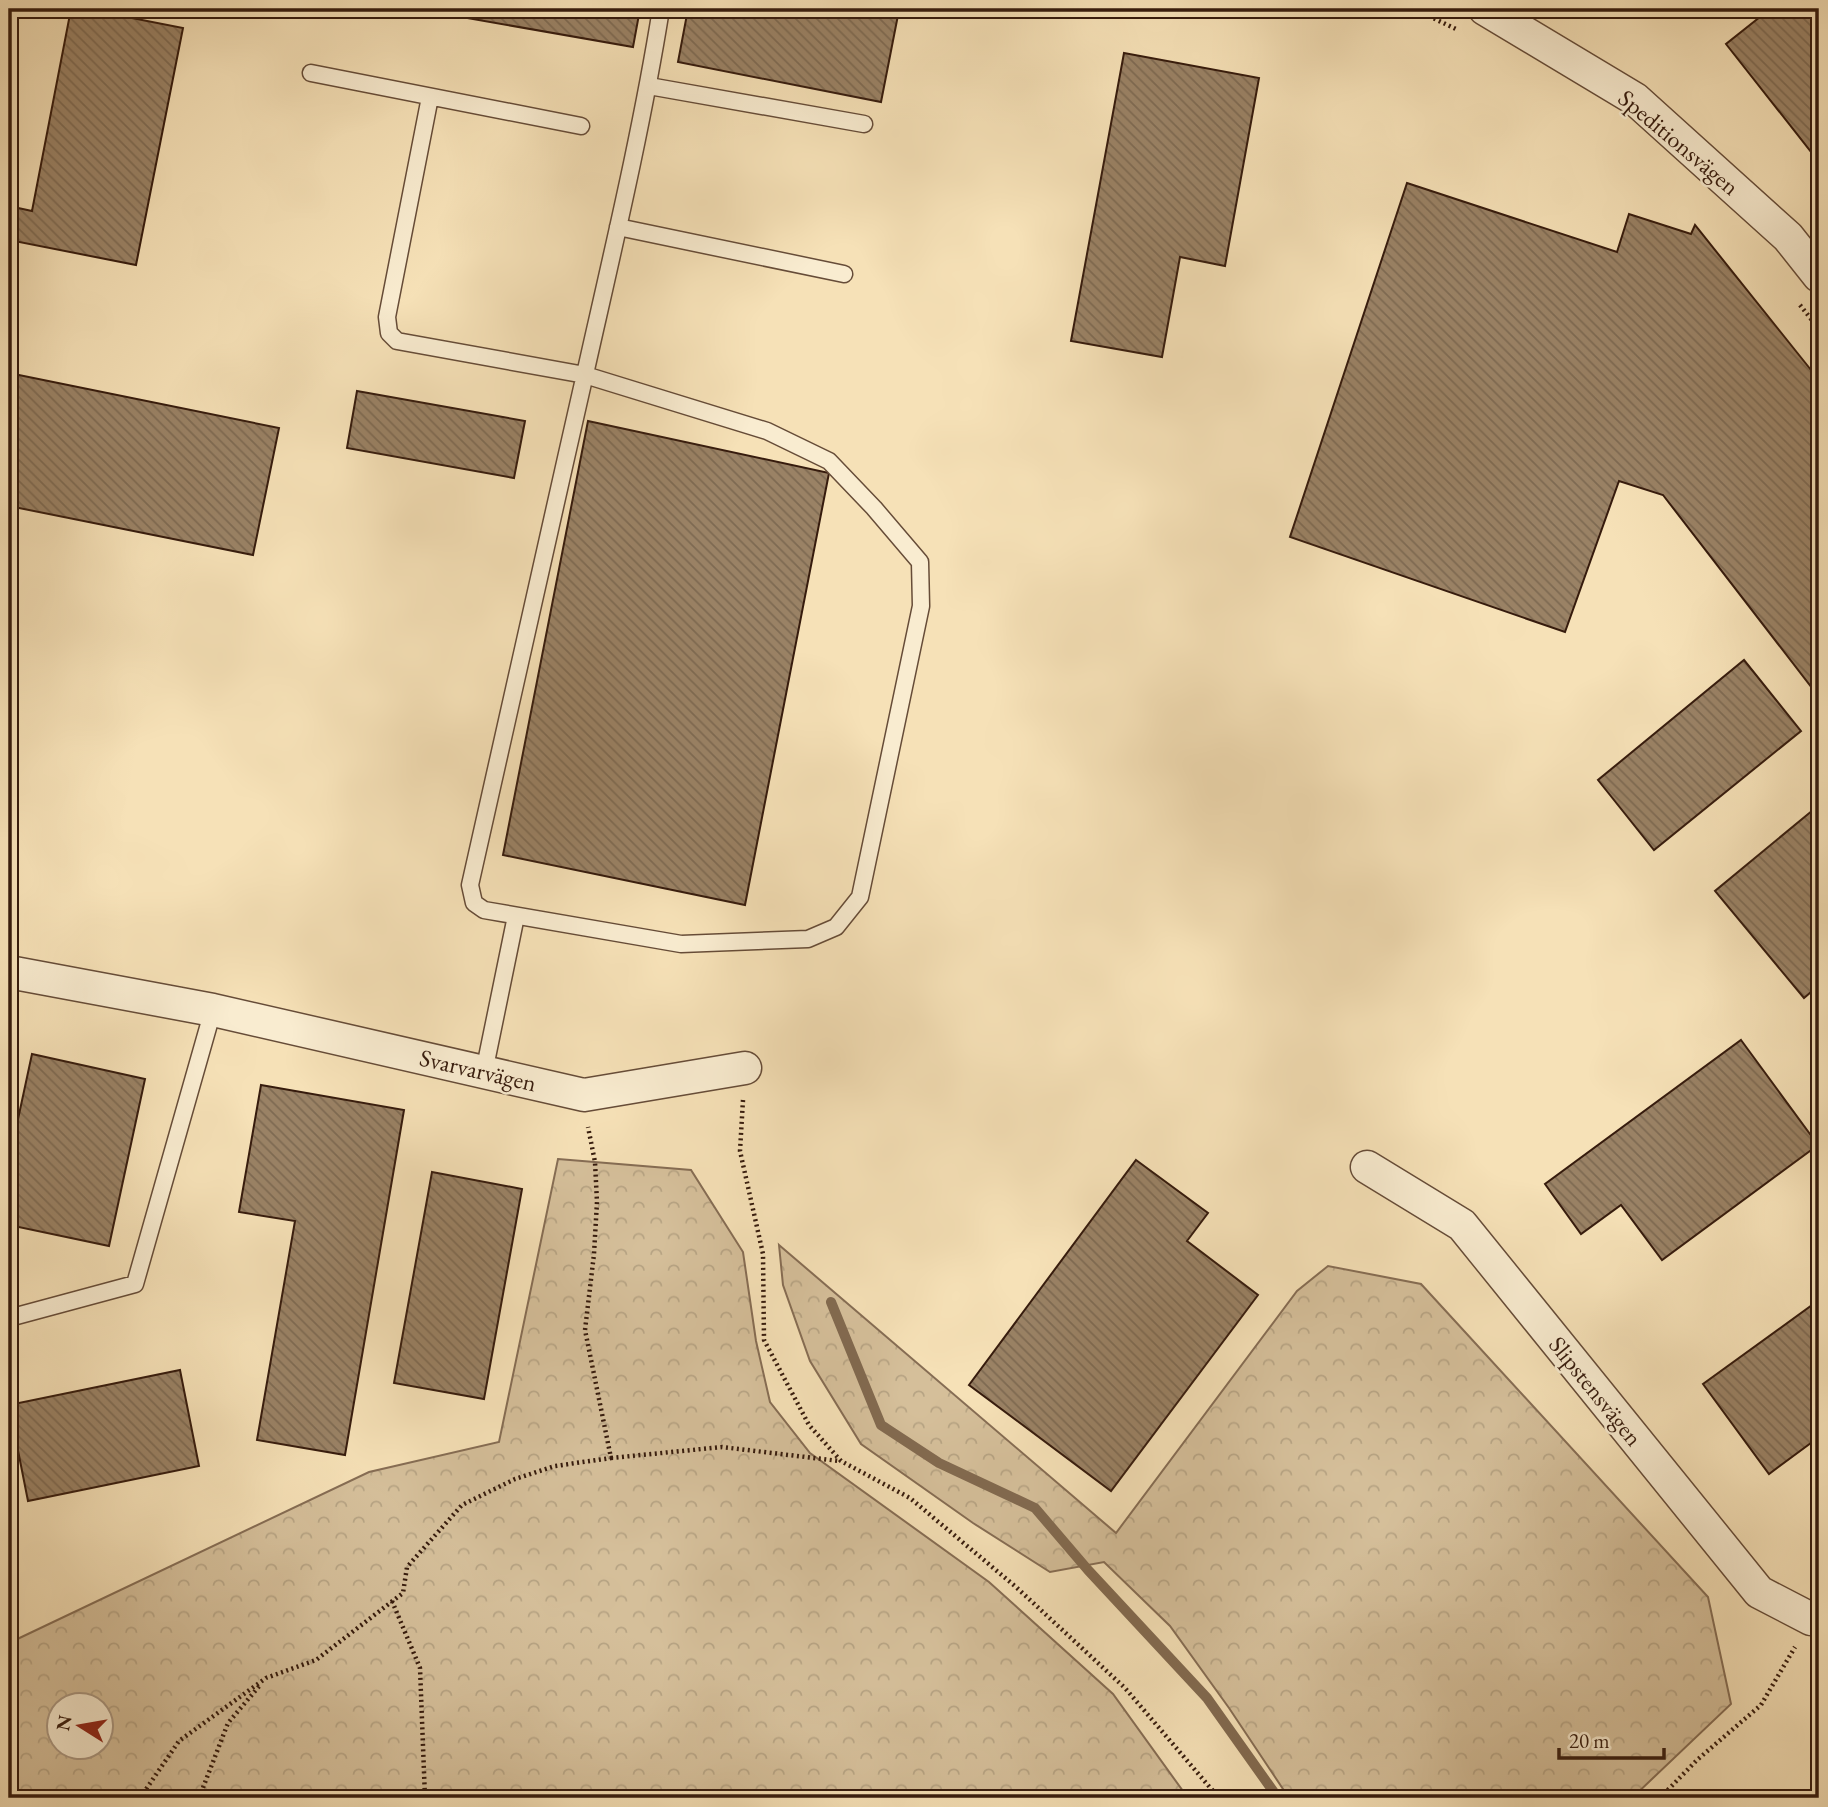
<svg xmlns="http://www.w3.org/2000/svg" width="1828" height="1807" font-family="'EB Garamond',serif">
<defs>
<pattern id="forest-crowns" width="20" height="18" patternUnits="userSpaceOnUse" patternTransform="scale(1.75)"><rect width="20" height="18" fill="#d5bf9a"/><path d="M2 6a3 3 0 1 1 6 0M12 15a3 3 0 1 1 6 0" fill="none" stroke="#b7a484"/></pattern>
<pattern id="building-back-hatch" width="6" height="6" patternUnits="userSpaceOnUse" patternTransform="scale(1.75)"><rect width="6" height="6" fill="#9a8265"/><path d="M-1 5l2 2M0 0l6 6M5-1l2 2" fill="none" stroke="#7e6a52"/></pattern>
</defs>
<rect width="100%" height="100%" fill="#f6e1b7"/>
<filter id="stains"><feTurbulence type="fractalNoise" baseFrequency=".00286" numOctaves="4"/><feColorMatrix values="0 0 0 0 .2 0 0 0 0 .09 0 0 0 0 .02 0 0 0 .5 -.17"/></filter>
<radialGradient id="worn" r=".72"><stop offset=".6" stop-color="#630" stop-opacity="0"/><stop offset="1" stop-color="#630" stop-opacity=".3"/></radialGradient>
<!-- forest -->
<path fill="url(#forest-crowns)" stroke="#866d54" stroke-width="2" fill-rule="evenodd" d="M 558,1159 L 691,1170 L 743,1252 L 756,1341 L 770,1402 L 810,1453 L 989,1582 L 1113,1694 L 1188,1798 L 9,1798 L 9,1643 L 369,1472 L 499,1442 ZM 60,1706 L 102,1706 L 102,1748 L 60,1748 Z
M 779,1245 L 1116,1533 L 1297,1291 L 1328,1266 L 1421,1284 L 1708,1597 L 1731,1704 L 1632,1798 L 1289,1798 L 1229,1708 L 1170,1626 L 1104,1562 L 1050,1572 L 973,1523 L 861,1444 L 810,1361 L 783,1285 Z"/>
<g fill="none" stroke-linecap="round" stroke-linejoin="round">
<!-- stream -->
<path stroke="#826a50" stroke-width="10" d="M 831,1302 L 881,1425 L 939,1463 L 1035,1508 L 1088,1570 L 1207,1698 L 1278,1798"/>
</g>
<!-- building -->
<path fill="url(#building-back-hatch)" stroke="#361b0d" stroke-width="2" d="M 71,9 L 86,9 L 183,28 L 136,265 L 9,240 L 9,206 L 32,211 Z
M 416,9 L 640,9 L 633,47 Z
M 688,9 L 899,10 L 881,102 L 678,62 Z
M 1770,9 L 1819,9 L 1819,162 L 1726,44 Z
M 1124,53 L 1259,78 L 1225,266 L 1180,257 L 1162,357 L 1071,341 Z
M 1407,183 L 1617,252 L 1629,214 L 1691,234 L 1695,225 L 1819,380 L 1819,697 L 1663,495 L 1619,481 L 1565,632 L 1290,537 Z
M 9,373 L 279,428 L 253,555 L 9,506 Z
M 357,391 L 525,421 L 514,478 L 347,448 Z
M 588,421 L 829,473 L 745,905 L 503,855 Z
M 1744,660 L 1801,731 L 1654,850 L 1598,780 Z
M 1819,805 L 1819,985 L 1804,998 L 1715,891 Z
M 1741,1040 L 1818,1145 L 1662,1260 L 1621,1205 L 1581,1234 L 1545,1184 Z
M 32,1054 L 145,1079 L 109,1246 L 9,1225 L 9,1161 Z
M 261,1085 L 404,1110 L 345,1455 L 257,1440 L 295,1221 L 239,1212 Z
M 1136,1160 L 1208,1213 L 1187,1241 L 1258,1295 L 1111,1491 L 969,1385 Z
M 432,1172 L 522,1189 L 484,1399 L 394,1383 Z
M 1819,1300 L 1819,1437 L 1769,1474 L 1703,1384 Z
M 180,1370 L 199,1466 L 28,1501 L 9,1405 Z"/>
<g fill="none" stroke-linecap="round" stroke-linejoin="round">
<!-- lane casing -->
<g stroke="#664c38" stroke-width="19">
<path id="lane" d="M 311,73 L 581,126
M 649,86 L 864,124
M 430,97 L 387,317 L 389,333 L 397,341 L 585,375 L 767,431 L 829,461 L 874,508 L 920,562 L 921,606 L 860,897 L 836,927 L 808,939 L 681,944 L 484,910 L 474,903 L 470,885 C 508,717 545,550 583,383 C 611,258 641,134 661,9
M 618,227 L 844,274
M 484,1072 L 516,916
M 9,1318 L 135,1284 L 213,1010"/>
</g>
<!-- street casing -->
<g stroke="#664c38" stroke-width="35">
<path id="street" d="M 1485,9 L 1635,99 L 1788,237 L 1819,276
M 9,972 L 213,1010 L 584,1095 L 745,1068
M 1367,1167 L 1462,1225 L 1759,1592 L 1811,1619 L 1819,1620"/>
</g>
<!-- path -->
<path stroke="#361b0d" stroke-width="4.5" stroke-dasharray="2 3.5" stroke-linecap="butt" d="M 1414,9 L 1458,30
M 1800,305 L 1819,329
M 743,1100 L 740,1151 L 763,1254 L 764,1340 L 809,1425 L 841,1461 L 910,1498 L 1016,1587 L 1125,1688 L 1219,1798
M 611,1458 L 722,1447 L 839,1461
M 392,1601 L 420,1668 L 425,1798
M 140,1798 L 179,1741 L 266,1678 L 316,1660 L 403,1593 L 407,1567 L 462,1505 L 515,1479 L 555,1466 L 611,1458 L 585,1330 L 594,1254 L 597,1202 L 595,1162 L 588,1127
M 199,1798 L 228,1723 L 261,1684
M 1660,1798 L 1697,1760 L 1761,1705 L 1795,1647"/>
<!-- lane -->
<use href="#lane" stroke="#f9ecd0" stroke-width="16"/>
<!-- street -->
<use href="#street" stroke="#f9ecd0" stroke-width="32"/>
</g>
<g text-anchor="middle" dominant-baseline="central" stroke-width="5" stroke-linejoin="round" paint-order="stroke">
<!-- street labels -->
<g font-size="24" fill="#361b0d" stroke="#f9ecd0">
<text transform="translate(1679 142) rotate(40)">Speditionsvägen</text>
<text transform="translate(478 1070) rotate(13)">Svarvarvägen</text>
<text transform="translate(1596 1391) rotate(51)">Slipstensvägen</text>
</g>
</g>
<!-- margin -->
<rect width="1828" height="1807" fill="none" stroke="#f6e1b7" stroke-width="35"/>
<rect x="10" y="10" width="1807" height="1786" fill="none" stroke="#361b0d" stroke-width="3.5"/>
<rect x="18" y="18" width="1793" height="1772" fill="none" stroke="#361b0d" stroke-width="2"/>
<!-- north arrow -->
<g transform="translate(80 1726) rotate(281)"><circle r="33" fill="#f9ecd0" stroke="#ab9882" stroke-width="2"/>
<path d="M0-5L12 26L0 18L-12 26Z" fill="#8f2418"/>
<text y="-10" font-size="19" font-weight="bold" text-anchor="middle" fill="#361b0d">N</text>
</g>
<!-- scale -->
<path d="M1559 1748v10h105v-10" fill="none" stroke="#361b0d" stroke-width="3.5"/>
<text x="1569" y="1748" font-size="21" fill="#361b0d" stroke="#f9ecd0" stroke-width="5" paint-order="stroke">20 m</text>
<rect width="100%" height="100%" filter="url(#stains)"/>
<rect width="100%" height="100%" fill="url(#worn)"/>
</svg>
